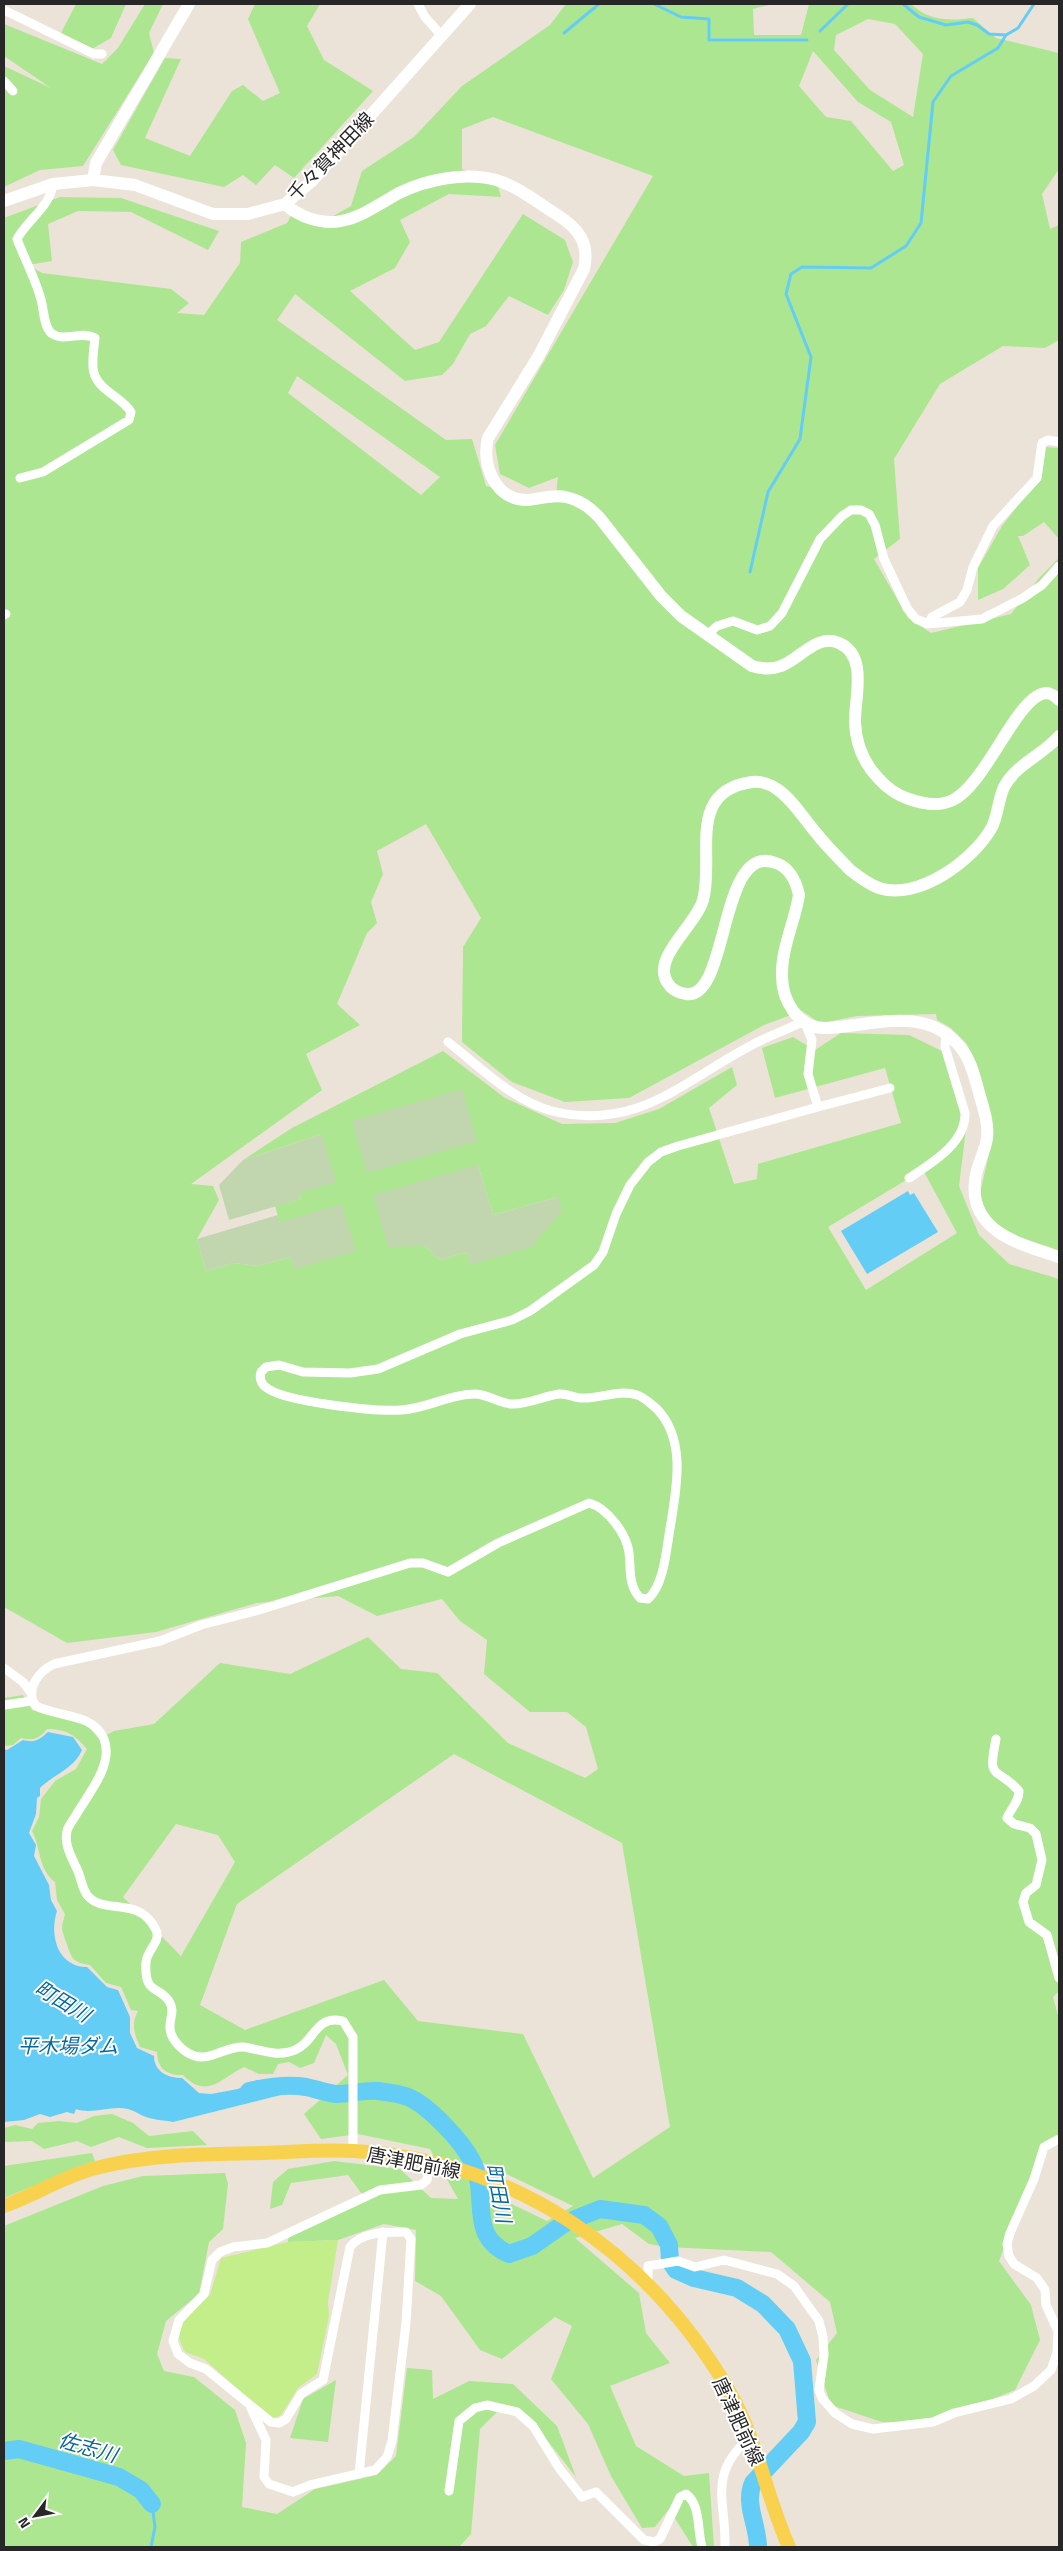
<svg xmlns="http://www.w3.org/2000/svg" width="1063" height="2551" font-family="'Titillium Web','Noto Sans JP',sans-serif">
<rect width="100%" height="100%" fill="#ebe3d7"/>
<!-- green -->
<path fill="#ace690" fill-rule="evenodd" d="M 76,4 L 126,4 L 111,38 L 92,49 L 60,35 Z
M 145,4 L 163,4 L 149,33 L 154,53 L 83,166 L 40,170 L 4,187 L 4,66 L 51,88 L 4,56 L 4,24 L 102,64 L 118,48 Z
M 255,4 L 320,4 L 307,26 L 324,60 L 373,91 L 294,178 L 275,165 L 256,185 L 243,175 L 224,187 L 121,165 L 113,150 L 165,58 L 181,59 L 145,138 L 190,156 L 232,91 L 243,85 L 263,101 L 280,93 L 248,19 Z
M 566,4 L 772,4 L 753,9 L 754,35 L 801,35 L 809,4 L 911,4 C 929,21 949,21 973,18 L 996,38 L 1059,53 L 1059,169 L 1042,194 L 1050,229 L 1059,225 L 1059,340 L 1045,348 L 1003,346 L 940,384 L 894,459 L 900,539 L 874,559 L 908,618 L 931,633 L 1011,614 L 1039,578 L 1059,558 L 1059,1254 L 1052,1248 L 1008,1233 L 983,1213 L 980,1193 L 989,1154 L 988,1106 L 978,1067 L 966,1043 L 951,1028 L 937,1020 L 936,1014 L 857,1016 L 827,1022 L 817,1021 L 802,1011 L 764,1025 L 629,1098 L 565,1102 L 512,1082 L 462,1042 L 463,947 L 481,918 L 426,824 L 377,851 L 383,874 L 371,902 L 377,923 L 367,933 L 337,1004 L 360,1025 L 306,1054 L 322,1090 L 191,1184 L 213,1186 L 219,1200 L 197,1239 L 206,1271 L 234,1263 L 258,1266 L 290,1257 L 294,1269 L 275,1206 L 301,1199 L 299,1193 L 322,1134 L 243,1160 L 292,1128 L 443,1051 L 505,1098 L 562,1124 L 615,1123 L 659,1109 L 732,1067 L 737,1085 L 709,1108 L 734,1184 L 757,1179 L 758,1164 L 901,1123 L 885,1068 L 775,1098 L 762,1048 L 793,1037 L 815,1050 L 841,1033 L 909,1035 L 946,1053 L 968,1113 L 959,1186 L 979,1235 L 1009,1264 L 1059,1279 L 1059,1991 L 1053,1997 L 1059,2019 L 1059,2144 L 1039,2154 L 999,2261 L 1031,2305 L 1040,2340 L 1015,2390 L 932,2423 L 882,2422 L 831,2405 L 816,2360 L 837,2333 L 830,2302 L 771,2252 L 667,2247 L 649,2244 L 622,2224 L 575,2238 L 639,2293 L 646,2333 L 670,2363 L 610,2386 L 636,2446 L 684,2476 L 709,2473 L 714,2547 L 693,2547 L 669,2509 L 655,2527 L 642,2528 L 611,2476 L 588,2424 L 551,2379 L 572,2326 L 555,2317 L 502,2359 L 480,2350 L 441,2296 L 415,2281 L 416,2230 L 384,2224 L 338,2240 L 288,2242 L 289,2234 L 367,2201 L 348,2175 L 291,2183 L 282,2205 L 270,2209 L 273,2182 L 288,2169 L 334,2161 L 400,2169 L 431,2198 L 458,2199 L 430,2149 L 358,2134 L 321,2139 L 304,2114 L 348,2075 L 336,2044 L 326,2035 L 314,2063 L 300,2068 L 289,2062 L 278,2064 L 273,2074 L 259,2074 L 244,2067 C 221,2078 207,2100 183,2075 C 167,2076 157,2068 157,2052 L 140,2047 C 134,2033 131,2024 138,2011 L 131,2010 L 121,1987 L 106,1983 L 90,1965 C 71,1962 72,1958 66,1942 C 61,1927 61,1930 65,1914 L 57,1900 L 55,1882 C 38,1869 41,1848 32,1831 L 39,1817 L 41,1799 L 55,1781 L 76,1769 L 87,1749 C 75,1735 66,1729 47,1729 C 39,1739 33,1741 21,1738 L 13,1745 L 4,1746 L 4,1698 L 23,1695 L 32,1710 L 87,1725 L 99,1739 L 114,1731 L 154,1724 L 220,1663 L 290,1674 L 368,1637 L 401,1669 L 437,1673 L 508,1743 L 585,1778 L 598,1769 L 586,1727 L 567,1712 L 530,1712 L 484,1674 L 487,1640 L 460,1621 L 442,1599 L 377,1616 L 338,1596 L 257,1603 L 156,1632 L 67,1643 L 4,1607 L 4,218 L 60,197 L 121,198 L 219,231 L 208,250 L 131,212 L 78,211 L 48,224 L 52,261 L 28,265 L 42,273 L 171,289 L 189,303 L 177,313 L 204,315 L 240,263 L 241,242 L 287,223 L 292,214 L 326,220 L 351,206 L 362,171 L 414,137 L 462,86 L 550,25 ZM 868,19 L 895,24 L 923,54 L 913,117 L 870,90 L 834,50 L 836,35 ZM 813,51 L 858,102 L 891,122 L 904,165 L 893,171 L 851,121 L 826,117 L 799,86 ZM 493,117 L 653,176 L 495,445 L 500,474 L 529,488 L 558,477 L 555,502 L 486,486 L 472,439 L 446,440 L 277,320 L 295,294 L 405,381 L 442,375 L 453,364 L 470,334 L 486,326 L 509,296 L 548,315 L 564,290 L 573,262 L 565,240 L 523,214 L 439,342 L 415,350 L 350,291 L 395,268 L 410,242 L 400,220 L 449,194 L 501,197 L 497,183 L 462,169 L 462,129 ZM 297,376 L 440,477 L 421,495 L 288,393 ZM 478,1165 L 493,1215 L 558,1197 L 470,1264 L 466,1252 L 440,1260 L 425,1246 ZM 923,1170 L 957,1233 L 866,1290 L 828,1227 ZM 454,1754 L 622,1843 L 670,2127 L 593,2178 L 523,2034 L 418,2021 L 384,1980 L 245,2030 L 200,2005 L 237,1904 ZM 176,1824 L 218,1835 L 235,1862 L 181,1956 L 123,1897 ZM 476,2160 L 477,2160 L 573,2206 L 547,2221 L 489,2193 Z
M 1045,447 L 1059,448 L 1059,539 L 1044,522 L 1023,536 L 1018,536 L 1030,565 L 1003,589 L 978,600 L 978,568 L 1002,526 L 1042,474 Z
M 112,2114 L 133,2123 L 149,2136 L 193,2131 L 207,2145 L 147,2148 L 119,2137 L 91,2147 L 77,2141 L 44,2149 L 32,2141 L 4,2142 L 4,2128 L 15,2125 L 32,2129 L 38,2123 L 59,2121 L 77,2123 L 94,2116 Z
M 92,2153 L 95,2161 L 4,2198 L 4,2166 Z
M 225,2173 L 228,2184 L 223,2229 L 209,2242 L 199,2294 L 166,2321 L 157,2354 L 164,2371 L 194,2377 L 235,2410 L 246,2443 L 242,2507 L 277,2514 L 315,2489 L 377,2475 L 396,2456 L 407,2368 L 432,2370 L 433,2399 L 469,2381 L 513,2384 L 557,2426 L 576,2477 L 531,2420 L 497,2412 L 480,2429 L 471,2534 L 459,2547 L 4,2547 L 4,2226 L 103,2186 L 143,2176 Z
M 336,2380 L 328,2442 L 290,2438 L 303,2399 Z"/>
<!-- cemetery -->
<path fill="#c1d6ae" d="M 462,1089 L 477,1141 L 367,1173 L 352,1121 Z
M 322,1134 L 336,1182 L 299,1193 L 301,1199 L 229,1220 L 219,1185 L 243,1160 Z
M 478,1165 L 493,1215 L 558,1197 L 562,1211 L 531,1247 L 470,1265 L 466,1252 L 440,1260 L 425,1246 L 388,1247 L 373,1195 Z
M 342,1204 L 356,1251 L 294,1269 L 290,1257 L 258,1266 L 234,1263 L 206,1271 L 197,1239 L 278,1215 L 280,1222 Z"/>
<!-- pitch -->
<path fill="#c3ee8a" d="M 338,2240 L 328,2302 L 329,2316 L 317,2374 L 298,2388 L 281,2415 L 272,2419 L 204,2359 L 185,2352 L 177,2335 L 185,2319 L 210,2295 L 221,2258 L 288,2242 Z"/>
<!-- water -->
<path fill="#63cdf5" d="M 908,1191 L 910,1195 L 914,1193 L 938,1232 L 867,1274 L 841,1231 Z
M 48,1732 L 73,1737 L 82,1750 C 74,1769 54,1774 40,1788 L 40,1796 L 37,1798 L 36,1814 L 29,1833 L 36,1845 L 34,1856 L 49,1885 L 51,1900 L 57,1911 C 49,1936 58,1967 87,1967 L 107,1987 L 118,1990 L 130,2017 L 130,2033 L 137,2048 L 154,2056 C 154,2071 167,2078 182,2078 L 199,2093 L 211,2094 L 238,2089 L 257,2080 L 272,2083 L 272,2094 L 281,2095 L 173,2122 C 166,2120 160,2121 154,2119 C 144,2118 136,2111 128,2109 C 111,2105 92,2115 76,2109 L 74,2114 L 67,2112 L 50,2117 L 40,2114 L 24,2120 L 4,2122 L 4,1749 L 7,1750 L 23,1740 C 35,1743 39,1740 48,1732 Z"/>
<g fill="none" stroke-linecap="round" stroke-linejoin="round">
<!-- stream -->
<path stroke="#63cdf5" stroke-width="3" d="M 654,4 L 681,17 L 709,19 L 709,40 L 807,40
M 903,4 L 919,17 L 946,25 L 968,22 L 977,25 L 989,34 L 1006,35 L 1018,28 L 1034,4
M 820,31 L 848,4
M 564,33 L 599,4
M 750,572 L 768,492 L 800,439 L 811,357 L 786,294 L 791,274 L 802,267 L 871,268 L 906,246 L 921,223 L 933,102 L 951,76 L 998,48 L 1006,35
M 151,2547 L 155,2527 L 152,2504"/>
<!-- river -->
<path stroke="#63cdf5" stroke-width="18" d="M 249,2091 C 267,2087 287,2084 306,2087 C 316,2089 326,2093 336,2094 C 350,2094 364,2090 378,2091 C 386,2092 400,2094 408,2097 C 428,2105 462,2141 472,2161 C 490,2195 466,2235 509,2254 L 532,2246 L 565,2223 L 600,2209 L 644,2215 L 659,2226 L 669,2245 L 670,2261 L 676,2270 L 694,2278 L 737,2288 L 763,2304 L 787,2329 L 802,2361 L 807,2422 L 801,2432 L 753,2483 C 744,2504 758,2525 758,2547
M 4,2451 L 19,2449 L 119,2477 L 141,2490 L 152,2504"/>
<!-- street -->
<path stroke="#fff" stroke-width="9" d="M 418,4 L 425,17 L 441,35
M 4,10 L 94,54 L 102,54
M 4,81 L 13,91
M 20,478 L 43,472 L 129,420 L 131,412 C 122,397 99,391 94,373 C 91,364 94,348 95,338 C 81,330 64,343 51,333 C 44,326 44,313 42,304 C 39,286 24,258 17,239 C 28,219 50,207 53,184
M 4,615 L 6,614
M 928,624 L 932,617 L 960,602 L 967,590 L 973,567 L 993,526 L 1037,478 L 1042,443 L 1048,440 L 1059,442
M 707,635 L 717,626 L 733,621 L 757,630 L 770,626 L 782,613 L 820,539 L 842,516 L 851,510 L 861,510 L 869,514 L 875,525 L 884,559 L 907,608 L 916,619 L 928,624 L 982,619 L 1023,598 L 1042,585 L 1059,566
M 818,1107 L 890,1088
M 909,1178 C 932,1163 966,1143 965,1113 L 945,1047 L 946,1033
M 4,1668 L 23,1682 L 32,1694
M 4,1705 L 32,1701
M 996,1739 C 987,1783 996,1765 1019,1791 C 1019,1802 1011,1808 1007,1818 L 1014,1824 L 1030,1828 L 1036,1834 L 1042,1860 L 1036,1885 L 1026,1893 L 1023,1902 L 1029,1922 L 1047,1935 L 1059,1978
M 353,2150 L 353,2037 L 343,2021 C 315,2014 315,2042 295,2050 C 277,2058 260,2049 243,2047 C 227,2046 210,2061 195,2056 C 184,2053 169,2039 170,2026 C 170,2016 175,2011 169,2001 C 158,1985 144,1995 146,1962 C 147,1949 163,1941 155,1928 C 137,1895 104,1916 87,1895 C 81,1886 81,1876 76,1867 C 71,1856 64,1844 67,1831 C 68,1826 73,1820 76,1815 C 88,1794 114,1765 104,1739 C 94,1713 57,1717 36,1706 C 24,1690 39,1671 54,1664 L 160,1641 L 201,1625 L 259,1610 L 410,1563 L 423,1563 L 448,1572 L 498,1543 L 589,1503 C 608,1508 627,1535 629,1553 C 631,1569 628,1585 640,1598 L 648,1599 C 663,1586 666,1554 669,1535 C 675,1495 689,1441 656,1408 C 651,1404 644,1397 637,1395 C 618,1389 600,1399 581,1398 C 574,1398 567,1393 559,1394 C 543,1396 528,1405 511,1404 C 499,1403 487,1394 475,1394 C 449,1394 426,1409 401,1410 C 377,1412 285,1402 267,1388 C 261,1384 259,1379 261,1372 L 266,1367 L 279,1365 L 303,1372 L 350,1373 L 378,1369 L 460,1334 L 512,1320 L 530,1311 L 594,1265 L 603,1252 L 616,1214 L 630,1185 L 648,1162 L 661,1152 L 678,1146 L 818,1107 L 808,1074 L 812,1040 L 804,1021 C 787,1030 768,1036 752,1045 C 683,1081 637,1132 552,1111 C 513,1101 479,1066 448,1042
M 648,2283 L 648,2266 L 678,2261 L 695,2267 L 724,2260 L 777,2274 L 794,2286 L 819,2321 L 823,2337 L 824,2355 L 819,2390 L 822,2398 L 835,2413 L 852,2424 L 873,2429 L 933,2422 L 954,2413 L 1011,2399 L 1034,2386 L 1051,2370 L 1057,2353 L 1058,2331 L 1046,2305 L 1045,2290 L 1037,2278 L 1014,2264 L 1009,2256 L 1007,2244 L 1010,2233 L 1034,2179 L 1044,2147 L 1059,2139
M 250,2406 L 266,2440 L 264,2477 L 269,2484 L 293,2492 L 310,2485 L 375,2470 L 387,2457 L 392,2441 L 406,2323 L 411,2239 L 406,2232 C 388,2232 362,2231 350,2247 L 323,2380 L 301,2394 L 286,2419 L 279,2423 L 271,2422 L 206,2369 L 190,2363 L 178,2354 L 173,2341 L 179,2320 L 204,2294 L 212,2260 L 220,2252 L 233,2247 L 267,2243 L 380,2190 L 421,2185 L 427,2180 L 430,2162
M 359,2474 L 383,2232
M 449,2491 L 459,2421 L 475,2408 L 487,2405 L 517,2412 L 533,2426 L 559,2468 L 582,2497 L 596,2492 L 644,2540 L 654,2542 L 660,2539 L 680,2497 L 686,2494 C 701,2505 697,2530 702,2547
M 725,2547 C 726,2498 707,2476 750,2437"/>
<!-- secondary -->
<path stroke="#fff" stroke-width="12" d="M 93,180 L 96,163 L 189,4
M 4,201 L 53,184 L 93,180 L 135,185 L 213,214 L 248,214 L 285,204 L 312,181 L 470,4
M 285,204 C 299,217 322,225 341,221 C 362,217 381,203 399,193 C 428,179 465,172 496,180 C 517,186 537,202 556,214 C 578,228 590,242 584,269 L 538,357 L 488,438 C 481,464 495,501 528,500 C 540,499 554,494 566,497 C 580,500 589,507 599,517 L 661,596 L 681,616 L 752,666 C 762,669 771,670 781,666 C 799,660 817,633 839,643 C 869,656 854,699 855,723 C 856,744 864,763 878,778 C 887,788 896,795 909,799 C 923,804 939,807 953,800 C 987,783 1017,695 1046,693 C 1052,693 1056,697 1059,700
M 1059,736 C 1043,755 1016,764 1004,787 C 998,800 998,815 992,827 C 974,860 918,901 879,888 C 868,884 859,877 850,870 C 839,858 827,847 817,834 C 804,819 793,800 777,789 C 770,784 760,781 752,782 C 685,791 715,857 703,900 C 696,925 652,957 667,982 C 671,989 678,993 686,994 C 730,1000 718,841 776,863 C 790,868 796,881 799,895 C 795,921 781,949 782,976 C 782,1000 798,1029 826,1028 C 873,1026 926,1004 961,1048 C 970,1059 974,1075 978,1089 C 982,1105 989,1121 987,1138 C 985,1153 976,1166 975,1181 C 969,1232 1022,1245 1059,1257"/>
<!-- primary -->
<path stroke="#f8d24f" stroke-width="14" d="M 4,2206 C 35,2195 64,2176 96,2168 C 151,2154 207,2154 264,2153 C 294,2152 324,2149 354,2151 C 515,2160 647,2252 728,2389 C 757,2438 766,2496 789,2547"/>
</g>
<g text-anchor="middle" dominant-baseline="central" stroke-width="4" stroke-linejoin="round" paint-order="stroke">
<!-- street labels -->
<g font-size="19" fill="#272727" stroke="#fff">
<text transform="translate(330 156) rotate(-46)">千々賀神田線</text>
<text transform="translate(414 2162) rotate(11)">唐津肥前線</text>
<text transform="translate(739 2421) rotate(65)">唐津肥前線</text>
</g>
<!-- water labels -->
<g font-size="20" font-style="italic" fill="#06689d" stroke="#fff">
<text transform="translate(63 2001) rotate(31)">町田川</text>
<text x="68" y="2045">平木場ダム</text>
<text transform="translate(499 2193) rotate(79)">町田川</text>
<text transform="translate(88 2447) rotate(16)">佐志川</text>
</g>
</g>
<!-- border -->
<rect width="1063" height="2551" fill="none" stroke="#272727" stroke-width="10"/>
<!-- north arrow -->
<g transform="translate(35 2516) rotate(238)" stroke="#ffffff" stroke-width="4" paint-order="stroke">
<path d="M0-4L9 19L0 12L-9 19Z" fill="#272727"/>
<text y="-8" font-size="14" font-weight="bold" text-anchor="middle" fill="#272727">N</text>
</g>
</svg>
